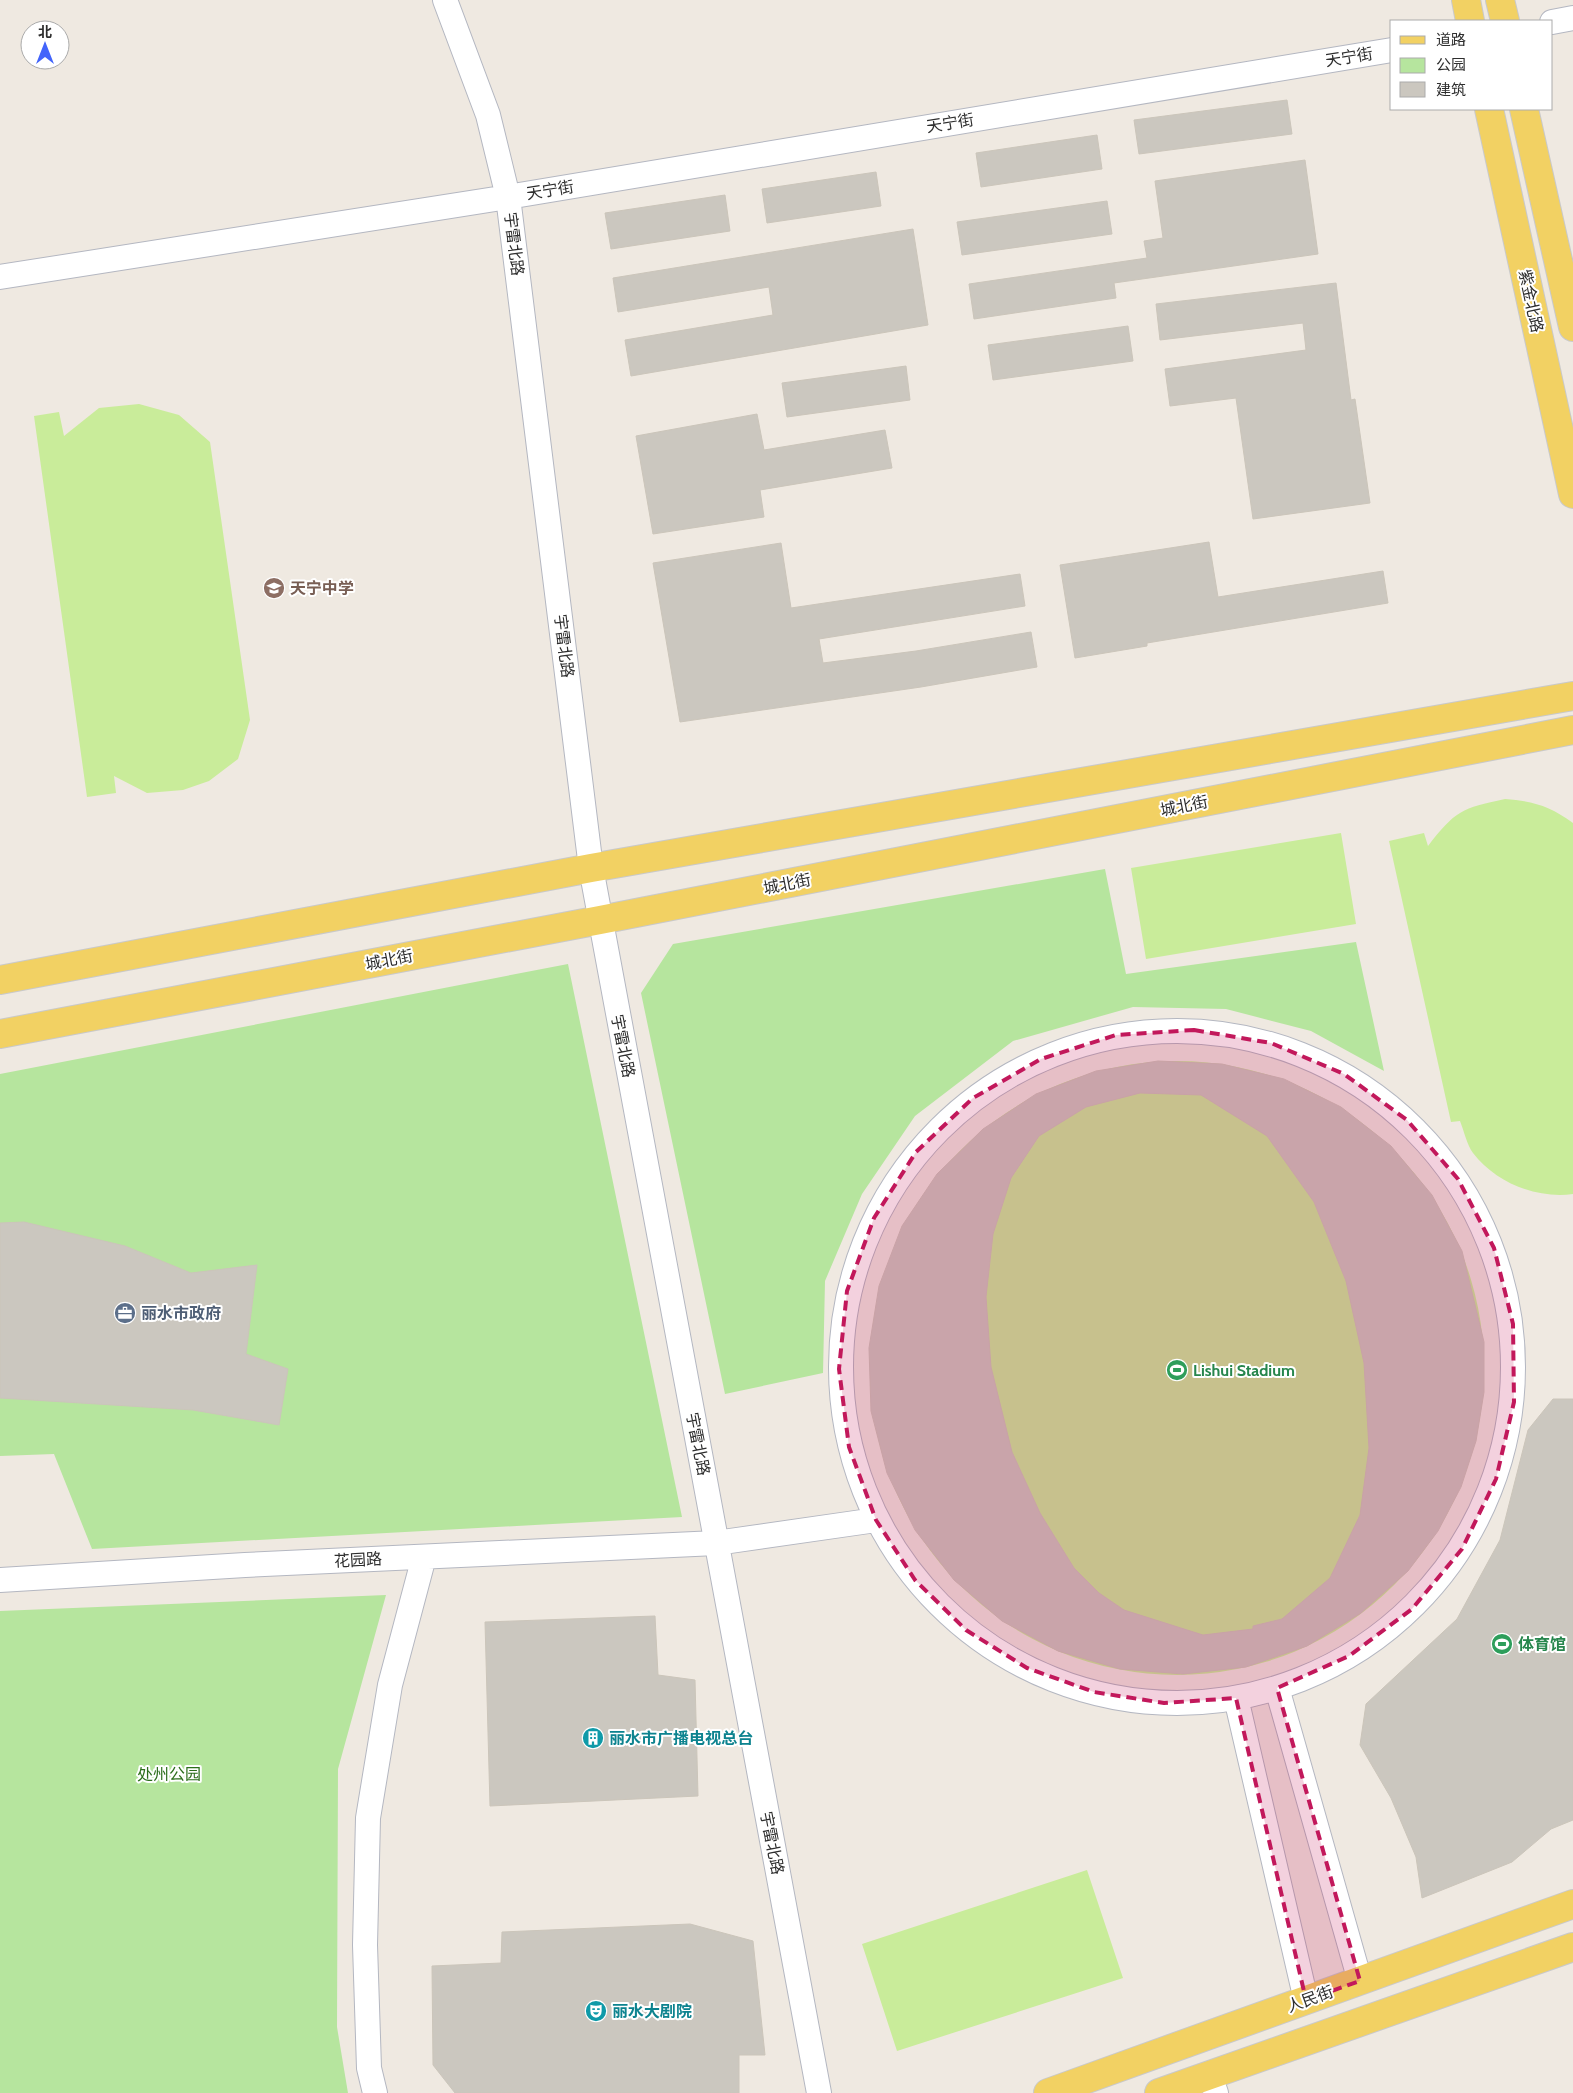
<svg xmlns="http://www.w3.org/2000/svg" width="1573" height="2093" font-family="Cabin,'Noto Sans SC',sans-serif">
<rect width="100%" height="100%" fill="#efe9e1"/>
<!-- green -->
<path fill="#b6e59e" d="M 1105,869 L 1126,974 L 1356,942 L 1384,1071 L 1311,1031 L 1226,1009 L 1133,1007 L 1013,1041 L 915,1116 L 862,1194 L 825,1281 L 823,1373 L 725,1394 L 641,993 L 673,944 Z
M 568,964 L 682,1517 L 92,1549 L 54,1454 L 0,1456 L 0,1074 Z
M 386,1595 L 338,1769 L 337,2027 L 348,2093 L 0,2093 L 0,1611 Z"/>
<!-- pitch -->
<path fill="#c9ec9a" d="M 139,404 L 179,415 L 210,442 L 250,720 L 238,759 L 209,781 L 183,790 L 147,793 L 114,776 L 116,793 L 87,797 L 34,416 L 59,412 L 64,436 L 99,408 Z
M 1505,799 C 1533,801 1550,806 1573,823 L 1573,1194 C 1537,1199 1496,1183 1473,1153 C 1467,1145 1464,1131 1460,1121 L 1451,1122 L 1389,841 L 1424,833 L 1428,846 C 1455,811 1462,808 1505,799 Z
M 1341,833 L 1356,924 L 1146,959 L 1131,868 Z
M870 1368a307 307 0 1 1 614 0a307 307 0 1 1-614 0Z
M 1087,1870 L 1123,1978 L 897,2051 L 862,1944 Z"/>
<!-- building -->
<path fill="#cbc7bf" stroke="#cbc5ba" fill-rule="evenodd" d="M 1287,100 L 1292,134 L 1139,154 L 1134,120 Z
M 1097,135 L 1102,169 L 981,187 L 976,153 Z
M 1305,160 L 1318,254 L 1114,283 L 1116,298 L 974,319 L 969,284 L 1147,258 L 1144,241 L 1163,238 L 1155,181 Z
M 876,172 L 881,206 L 767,223 L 762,189 Z
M 725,195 L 730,231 L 611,249 L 605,213 Z
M 1107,201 L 1112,234 L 962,255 L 957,222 Z
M 913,229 L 928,325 L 631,376 L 625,340 L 773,315 L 769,287 L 618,312 L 613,278 Z
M 1336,283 L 1351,400 L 1355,399 L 1370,503 L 1253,519 L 1236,398 L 1170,406 L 1165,369 L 1306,350 L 1303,323 L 1160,340 L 1156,304 Z
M 1128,326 L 1133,361 L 993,380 L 988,345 Z
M 906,366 L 910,400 L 787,417 L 782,383 Z
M 757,414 L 764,450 L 885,430 L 892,468 L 760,490 L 764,517 L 653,534 L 636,436 Z
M 1209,542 L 1218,597 L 1383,571 L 1388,603 L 1147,643 L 1147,646 L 1075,658 L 1060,565 Z
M 781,543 L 791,608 L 1020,574 L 1025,606 L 819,639 L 823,663 L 916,651 L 1031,632 L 1037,667 L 921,687 L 680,722 L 653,563 Z
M 1158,1061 L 1222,1064 L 1284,1079 L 1341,1107 L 1391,1146 L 1432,1195 L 1462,1251 L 1484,1342 L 1484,1392 L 1476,1441 L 1461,1487 L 1438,1531 L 1408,1571 L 1361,1613 L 1307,1646 L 1246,1667 L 1183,1674 L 1120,1669 L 1058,1651 L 1002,1621 L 954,1580 L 915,1530 L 887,1473 L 871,1411 L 869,1348 L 879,1286 L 902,1226 L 937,1174 L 983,1129 L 1036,1094 L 1096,1071 ZM 1140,1093 L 1201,1095 L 1267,1136 L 1314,1202 L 1346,1281 L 1364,1363 L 1369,1448 L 1360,1515 L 1330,1578 L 1282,1619 L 1253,1626 L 1253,1629 L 1203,1635 L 1124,1610 L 1099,1593 L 1074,1568 L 1040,1513 L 1012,1452 L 991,1367 L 986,1297 L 993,1234 L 1011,1178 L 1039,1136 L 1086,1107 Z
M 24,1222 L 125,1246 L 191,1273 L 257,1265 L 246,1354 L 288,1369 L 279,1425 L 193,1410 L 0,1398 L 0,1223 Z
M 1553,1399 L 1573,1399 L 1573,1820 L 1551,1829 L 1512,1862 L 1422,1898 L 1416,1857 L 1391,1798 L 1360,1745 L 1366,1704 L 1457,1619 L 1500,1540 L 1528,1430 Z
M 655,1616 L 658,1675 L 695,1680 L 698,1796 L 490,1806 L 485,1622 Z
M 690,1924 L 753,1941 L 765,2055 L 739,2055 L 739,2093 L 455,2093 L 433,2065 L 432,1966 L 501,1963 L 502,1932 Z"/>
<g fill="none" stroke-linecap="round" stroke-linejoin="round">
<!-- minor casing -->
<g stroke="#b4b7c1" stroke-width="26">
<path id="minor" d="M 445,0 L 488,115 L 508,197 L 591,868 L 819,2093
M 1552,22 L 1573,18
M 0,277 L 508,197 L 1392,50
M841 1367a336 336 0 1 1 672 0a336 336 0 1 1-672 0Z
M 0,1580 L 245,1565 L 716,1543 L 876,1520
M 1277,1688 L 1360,1981
M 1236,1698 L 1306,2000
M 1210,2075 L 1216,2093
M 375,2093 L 369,2068 L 365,1945 L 368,1818 L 390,1685 L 424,1557"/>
</g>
<!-- major casing -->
<g stroke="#c9c9c9" stroke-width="30">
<path id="major" d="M 1466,0 L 1470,21
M 1500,0 L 1505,21
M 1489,109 L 1573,494
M 1524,109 L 1573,327
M 0,980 L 591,868 L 1573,696
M 0,1034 L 600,920 L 1573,730
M 1048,2093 L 1573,1904
M 1159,2093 L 1573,1947"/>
</g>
<!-- minor -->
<use href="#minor" stroke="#fff" stroke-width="24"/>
<!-- major -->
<use href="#major" stroke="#f2d163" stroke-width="28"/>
</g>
<!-- marked area -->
<path fill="#c2185b" fill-opacity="0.2" stroke="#c2185b" stroke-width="4" stroke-dasharray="10 6" stroke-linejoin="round" d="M 1194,1030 L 1271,1043 L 1344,1074 L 1407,1120 L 1458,1179 L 1494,1248 L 1513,1324 L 1514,1402 L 1496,1479 L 1462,1549 L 1412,1609 L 1349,1656 L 1277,1688 L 1360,1981 L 1306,2000 L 1236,1698 L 1164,1703 L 1094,1692 L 1027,1668 L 966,1630 L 915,1580 L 876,1520 L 849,1447 L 839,1369 L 847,1291 L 874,1218 L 916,1152 L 973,1098 L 1041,1059 L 1116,1035 Z"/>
<!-- icons -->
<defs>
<g id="school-disc" transform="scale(1.125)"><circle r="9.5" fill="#8d6e63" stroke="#fff"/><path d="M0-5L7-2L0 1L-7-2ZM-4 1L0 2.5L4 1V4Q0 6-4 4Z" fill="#fff"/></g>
<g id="office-disc" transform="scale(1.125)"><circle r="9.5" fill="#5c6f8a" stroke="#fff"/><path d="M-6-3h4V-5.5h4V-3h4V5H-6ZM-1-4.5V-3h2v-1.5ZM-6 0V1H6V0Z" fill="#fff"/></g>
<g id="stadium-disc" transform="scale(1.125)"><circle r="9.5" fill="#2e9e5b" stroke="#fff"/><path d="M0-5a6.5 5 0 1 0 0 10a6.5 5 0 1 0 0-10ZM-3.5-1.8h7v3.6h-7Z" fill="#fff"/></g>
<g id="building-disc" transform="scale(1.125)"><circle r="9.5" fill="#0f9aa8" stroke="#fff"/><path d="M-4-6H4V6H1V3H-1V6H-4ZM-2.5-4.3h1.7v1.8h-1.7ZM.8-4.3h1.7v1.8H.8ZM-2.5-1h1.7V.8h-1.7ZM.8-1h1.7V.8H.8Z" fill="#fff"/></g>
<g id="theatre-disc" transform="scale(1.125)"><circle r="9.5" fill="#0f9aa8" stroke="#fff"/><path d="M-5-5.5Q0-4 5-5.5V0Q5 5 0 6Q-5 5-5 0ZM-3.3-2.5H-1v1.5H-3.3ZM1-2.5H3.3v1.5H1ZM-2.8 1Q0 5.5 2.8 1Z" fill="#fff"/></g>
</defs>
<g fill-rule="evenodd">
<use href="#school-disc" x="274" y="588"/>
<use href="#office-disc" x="125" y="1313"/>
<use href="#stadium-disc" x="1177" y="1370"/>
<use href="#stadium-disc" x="1502" y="1644"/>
<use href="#building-disc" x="593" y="1738"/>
<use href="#theatre-disc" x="596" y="2011"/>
</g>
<g text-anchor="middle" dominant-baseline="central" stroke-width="4" stroke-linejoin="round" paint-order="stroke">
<!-- street labels -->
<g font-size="16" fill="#2e2e2e" stroke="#fff">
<text transform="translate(1349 57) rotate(-9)">天宁街</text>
<text transform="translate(950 123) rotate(-9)">天宁街</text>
<text transform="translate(550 190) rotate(-9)">天宁街</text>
<text transform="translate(514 244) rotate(83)">宇雷北路</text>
<text transform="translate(1531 301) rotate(78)">紫金北路</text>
<text transform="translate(564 646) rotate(83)">宇雷北路</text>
<text transform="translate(1184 806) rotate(-11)">城北街</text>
<text transform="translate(787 884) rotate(-11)">城北街</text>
<text transform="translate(389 960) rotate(-11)">城北街</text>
<text transform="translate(623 1046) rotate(79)">宇雷北路</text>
<text transform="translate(698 1444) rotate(79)">宇雷北路</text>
<text transform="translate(358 1560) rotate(-3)">花园路</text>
<text transform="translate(772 1843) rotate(79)">宇雷北路</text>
<text transform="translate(1310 1999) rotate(-20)">人民街</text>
</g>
<!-- education labels -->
<g font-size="16" font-weight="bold" fill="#785e54" stroke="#fff" text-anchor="start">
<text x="290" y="588">天宁中学</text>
</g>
<!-- service labels -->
<g font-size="16" font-weight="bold" fill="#4e5e75" stroke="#fff" text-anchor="start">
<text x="141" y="1313">丽水市政府</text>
</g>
<!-- leisure labels -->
<g font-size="16" font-weight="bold" fill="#27864d" stroke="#fff" text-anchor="start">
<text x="1193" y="1370">Lishui Stadium</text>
<text x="1518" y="1644">体育馆</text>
</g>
<!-- culture labels -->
<g font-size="16" font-weight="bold" fill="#0d838f" stroke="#fff" text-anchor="start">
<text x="609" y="1738">丽水市广播电视总台</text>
<text x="612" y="2011">丽水大剧院</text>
</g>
<!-- park labels -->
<g font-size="16" fill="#2c6e1b" stroke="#fff">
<text x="169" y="1774">处州公园</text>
</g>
</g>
<!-- legend -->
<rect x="1390" y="20" width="162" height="90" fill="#ffffff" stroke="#ababab"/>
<rect x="1400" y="36" width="25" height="8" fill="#f2d163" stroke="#ababab"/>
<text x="1436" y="45" font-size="15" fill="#2e2e2e">道路</text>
<rect x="1400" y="58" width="25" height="15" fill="#b6e59e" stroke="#ababab"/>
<text x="1436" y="70" font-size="15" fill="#2e2e2e">公园</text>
<rect x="1400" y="82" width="25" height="15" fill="#cbc7bf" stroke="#ababab"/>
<text x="1436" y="95" font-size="15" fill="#2e2e2e">建筑</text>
<!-- north arrow -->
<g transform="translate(45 45)"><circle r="24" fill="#ffffff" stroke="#ababab"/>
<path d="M0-4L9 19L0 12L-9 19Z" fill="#4264fb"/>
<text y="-8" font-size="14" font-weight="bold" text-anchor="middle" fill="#2e2e2e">北</text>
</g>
</svg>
